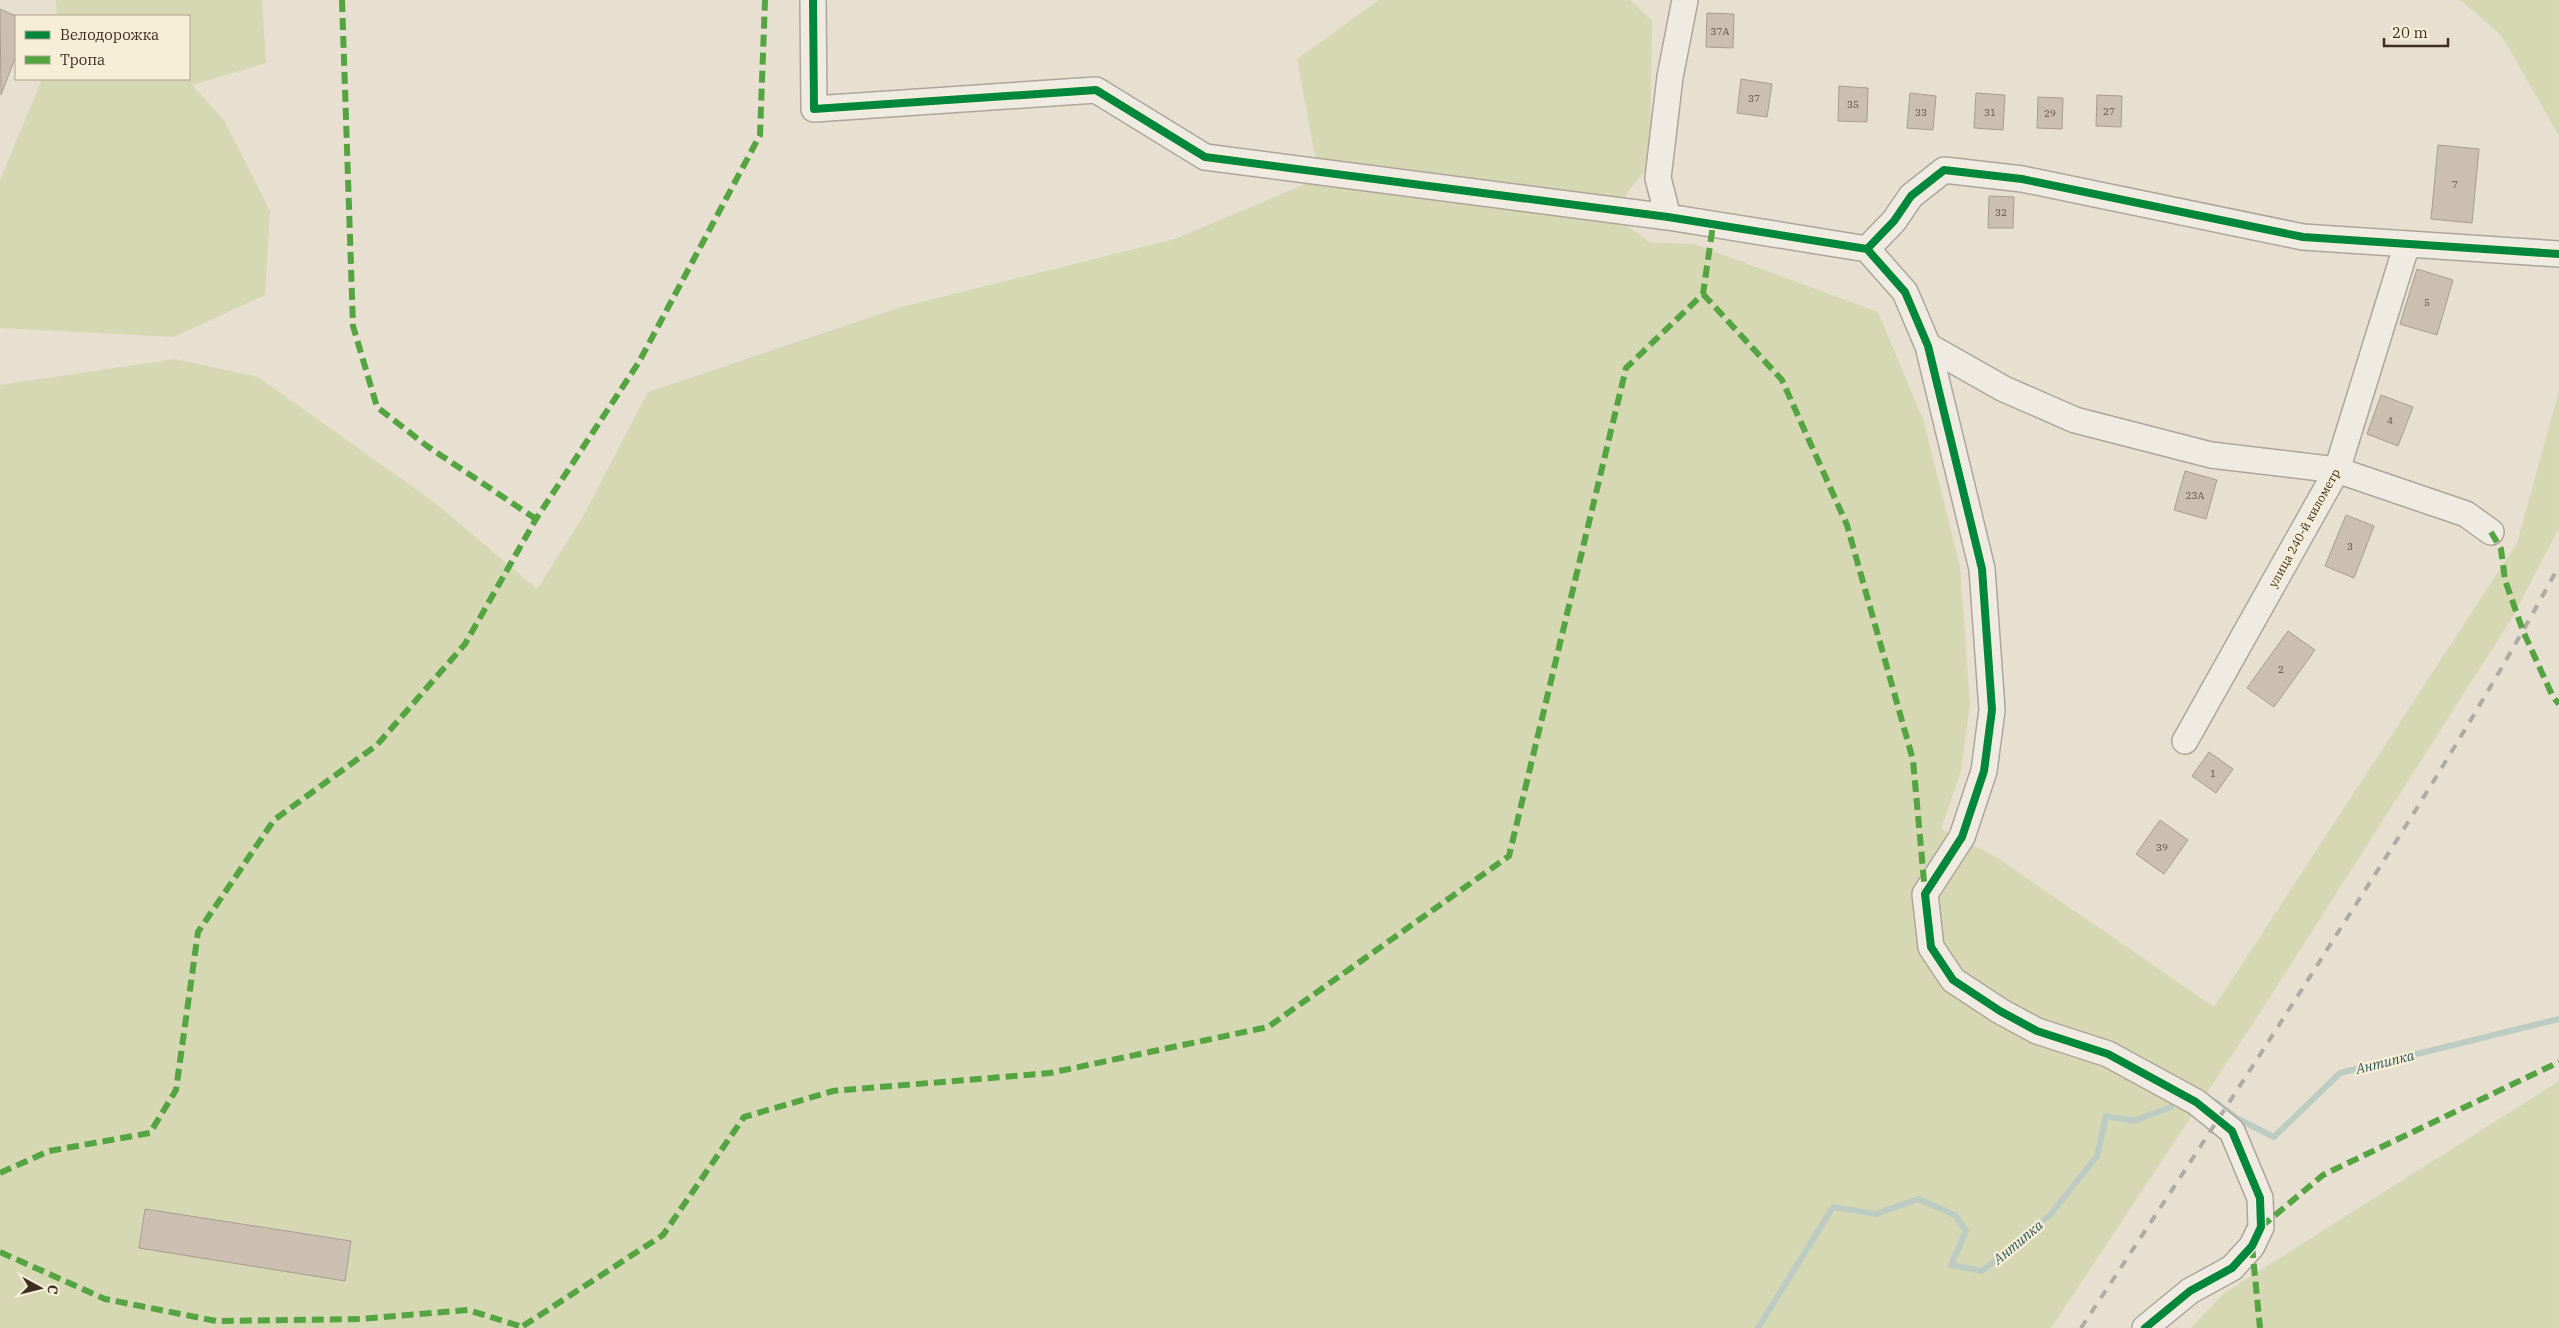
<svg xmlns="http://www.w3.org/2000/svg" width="2559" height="1328" font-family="'IBM Plex Serif',serif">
<rect width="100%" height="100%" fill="#e7e0d1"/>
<!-- green -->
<path fill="#d6d7b3" d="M 56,0 L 262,0 L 266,63 L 192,85 L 224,120 L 270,211 L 265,295 L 174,337 L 0,328 L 0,180 L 42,79 L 189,79 L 189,16 L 57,16 Z
M 1379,0 L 1630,0 L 1652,21 L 1650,165 L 1626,194 L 1626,225 L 1649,242 L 1694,244 L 1878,312 L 1924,422 L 1960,567 L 1970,704 L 1961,771 L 1941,829 L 1996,857 L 2214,1007 L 2517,543 L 2559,391 L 2559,528 L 2512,618 L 2263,1008 L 2051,1328 L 0,1328 L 0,385 L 175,359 L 258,377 L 434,502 L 537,589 L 581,520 L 648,392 L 901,307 L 1175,239 L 1319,178 L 1297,59 Z
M 2460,0 L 2559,0 L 2559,136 L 2501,35 Z
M 2559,1081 L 2559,1328 L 2191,1328 L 2223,1294 Z"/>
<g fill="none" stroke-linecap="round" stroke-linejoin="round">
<!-- stream -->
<path stroke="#bcccc2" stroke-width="6" d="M 2214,1101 L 2238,1119 L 2274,1137 L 2340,1073 L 2559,1019
M 1758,1328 L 1833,1207 L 1876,1214 L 1918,1199 L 1955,1215 L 1966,1231 L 1951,1265 L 1982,1271 L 2051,1214 L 2097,1156 L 2106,1116 L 2134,1121 L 2171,1107"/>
</g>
<!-- building -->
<path fill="#cbbfb2" stroke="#a89c90" d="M 0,9 L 16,16 L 16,56 L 1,95 Z
M 1707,13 L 1734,14 L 1733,48 L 1706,47 Z
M 1741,79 L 1772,84 L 1767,117 L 1737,113 Z
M 1839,86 L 1868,88 L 1867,122 L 1838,121 Z
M 1910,93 L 1936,96 L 1933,130 L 1907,128 Z
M 1976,93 L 2005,95 L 2003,130 L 1974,128 Z
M 2097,95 L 2122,96 L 2121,127 L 2096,126 Z
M 2038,97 L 2063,98 L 2062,129 L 2037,128 Z
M 2438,145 L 2479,149 L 2472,223 L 2431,219 Z
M 1989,196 L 2014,197 L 2013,228 L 1988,228 Z
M 2417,269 L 2453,280 L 2437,335 L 2400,324 Z
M 2381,395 L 2413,407 L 2398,446 L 2367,434 Z
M 2185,471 L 2217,480 L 2206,519 L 2174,510 Z
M 2346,515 L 2374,526 L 2354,578 L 2325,566 Z
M 2288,631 L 2315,650 L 2274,707 L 2247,688 Z
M 2209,752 L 2233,769 L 2216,793 L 2192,776 Z
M 2160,820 L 2188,840 L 2164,874 L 2136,854 Z
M 145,1209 L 351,1241 L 345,1281 L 139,1248 Z"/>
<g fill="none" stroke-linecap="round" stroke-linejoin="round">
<!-- minor casing -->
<g stroke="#ada599" stroke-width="28">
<path id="minor" d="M 813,0 L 814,109 L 1096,90 L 1205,157 L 1668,217 L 1867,249 L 1905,292 L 1928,346 L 1982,569 L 1992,710 L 1984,771 L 1962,837 L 1925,894 L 1931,947 L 1953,980 L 2000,1011 L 2037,1031 L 2108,1054 L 2196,1102 L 2232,1131 L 2260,1198 L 2261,1227 L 2252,1246 L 2232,1268 L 2190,1291 L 2145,1328
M 1668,217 L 1658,178 L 1670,77 L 1685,0
M 1867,249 L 1894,221 L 1911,196 L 1944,170 L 2022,179 L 2303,237 L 2559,254
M 1928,346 L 2004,389 L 2075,420 L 2211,455 L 2337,470 L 2466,514 L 2491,532
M 2185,741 L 2337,470 L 2407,244"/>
</g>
<!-- minor -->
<use href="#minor" stroke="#efebe3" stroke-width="25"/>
<!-- rail -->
<path stroke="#afaaa2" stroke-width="4" stroke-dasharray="9 9" stroke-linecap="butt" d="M 2081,1328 C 2169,1195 2257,1061 2342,926 C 2418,808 2492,689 2559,566"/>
<!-- quiet -->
<path stroke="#54a441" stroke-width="6" stroke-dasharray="12 6" stroke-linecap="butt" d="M 342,0 L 353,326 L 377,407 L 427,446 L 536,519
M 1703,294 L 1782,380 L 1847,525 L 1913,760 L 1925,892
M 2491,532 L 2501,549 L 2505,580 L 2523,631 L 2553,697 L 2559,704
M 0,1173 L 49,1151 L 150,1133 L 176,1090 L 198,932 L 274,820 L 377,745 L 465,644 L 536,519 L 639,362 L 760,135 L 765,0
M 2261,1227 L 2323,1175 L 2559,1062
M 2252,1246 L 2260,1328
M 0,1252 L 105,1299 L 216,1321 L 360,1319 L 468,1310 L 526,1328
M 523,1326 L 663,1235 L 744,1117 L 833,1091 L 1050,1073 L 1268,1027 L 1509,856 L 1626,368 L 1703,294 L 1713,225"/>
<!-- cycleway casing -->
<g stroke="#f7eed8" stroke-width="11">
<path id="cycleway" d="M 813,0 L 814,109 L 1096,90 L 1205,157 L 1668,217 L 1867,249 L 1905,292 L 1928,346 L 1982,569 L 1992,710 L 1984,771 L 1962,837 L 1925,894 L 1931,947 L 1953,980 L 2000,1011 L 2037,1031 L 2108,1054 L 2196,1102 L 2232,1131 L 2260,1198 L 2261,1227 L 2252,1246 L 2232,1268 L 2190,1291 L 2145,1328
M 1867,249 L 1894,221 L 1911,196 L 1944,170 L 2022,179 L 2303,237 L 2559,254"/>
</g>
<!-- cycleway -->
<use href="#cycleway" stroke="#00873e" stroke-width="8"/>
</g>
<g text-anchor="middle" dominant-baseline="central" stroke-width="4.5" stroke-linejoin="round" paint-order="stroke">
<!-- number labels -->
<g font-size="10" fill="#605244">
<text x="1720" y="31">37А</text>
<text x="1754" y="98">37</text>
<text x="1853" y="104">35</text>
<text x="2109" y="111">27</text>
<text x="1921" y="112">33</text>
<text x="1990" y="112">31</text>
<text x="2050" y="113">29</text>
<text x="2455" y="184">7</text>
<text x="2001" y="212">32</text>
<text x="2427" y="302">5</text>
<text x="2390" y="420">4</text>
<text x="2195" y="495">23А</text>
<text x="2350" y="546">3</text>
<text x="2281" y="669">2</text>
<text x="2213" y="773">1</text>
<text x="2162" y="847">39</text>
</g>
<!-- street labels -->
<g font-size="12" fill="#3d2e20" stroke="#f7eed8">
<text transform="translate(2304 528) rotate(-61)">улица 240-й километр</text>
</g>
<!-- water labels -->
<g font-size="14" font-style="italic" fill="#2f5d5a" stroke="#f7eed8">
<text transform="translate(2385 1062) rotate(-14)">Антипка</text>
<text transform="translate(2018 1242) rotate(-40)">Антипка</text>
</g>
</g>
<!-- legend -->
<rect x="15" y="15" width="175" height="65" fill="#f7eed8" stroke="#ada18e"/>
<rect x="25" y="31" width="25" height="8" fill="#00873e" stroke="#ada18e"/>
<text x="60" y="40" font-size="15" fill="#3d2e20">Велодорожка</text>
<rect x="25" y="56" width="25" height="8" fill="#54a441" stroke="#ada18e"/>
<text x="60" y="65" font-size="15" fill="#3d2e20">Тропа</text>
<!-- north arrow -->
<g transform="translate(40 1288) rotate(97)" stroke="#f7eed8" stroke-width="4" paint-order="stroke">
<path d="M0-4L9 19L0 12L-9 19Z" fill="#3d2e20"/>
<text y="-8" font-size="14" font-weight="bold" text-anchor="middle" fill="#3d2e20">С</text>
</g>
<!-- scale -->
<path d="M2384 38v8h64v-8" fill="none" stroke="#3d2e20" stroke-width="2.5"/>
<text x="2392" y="38" font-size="15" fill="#3d2e20" stroke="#f7eed8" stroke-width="4" paint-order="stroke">20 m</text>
</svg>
